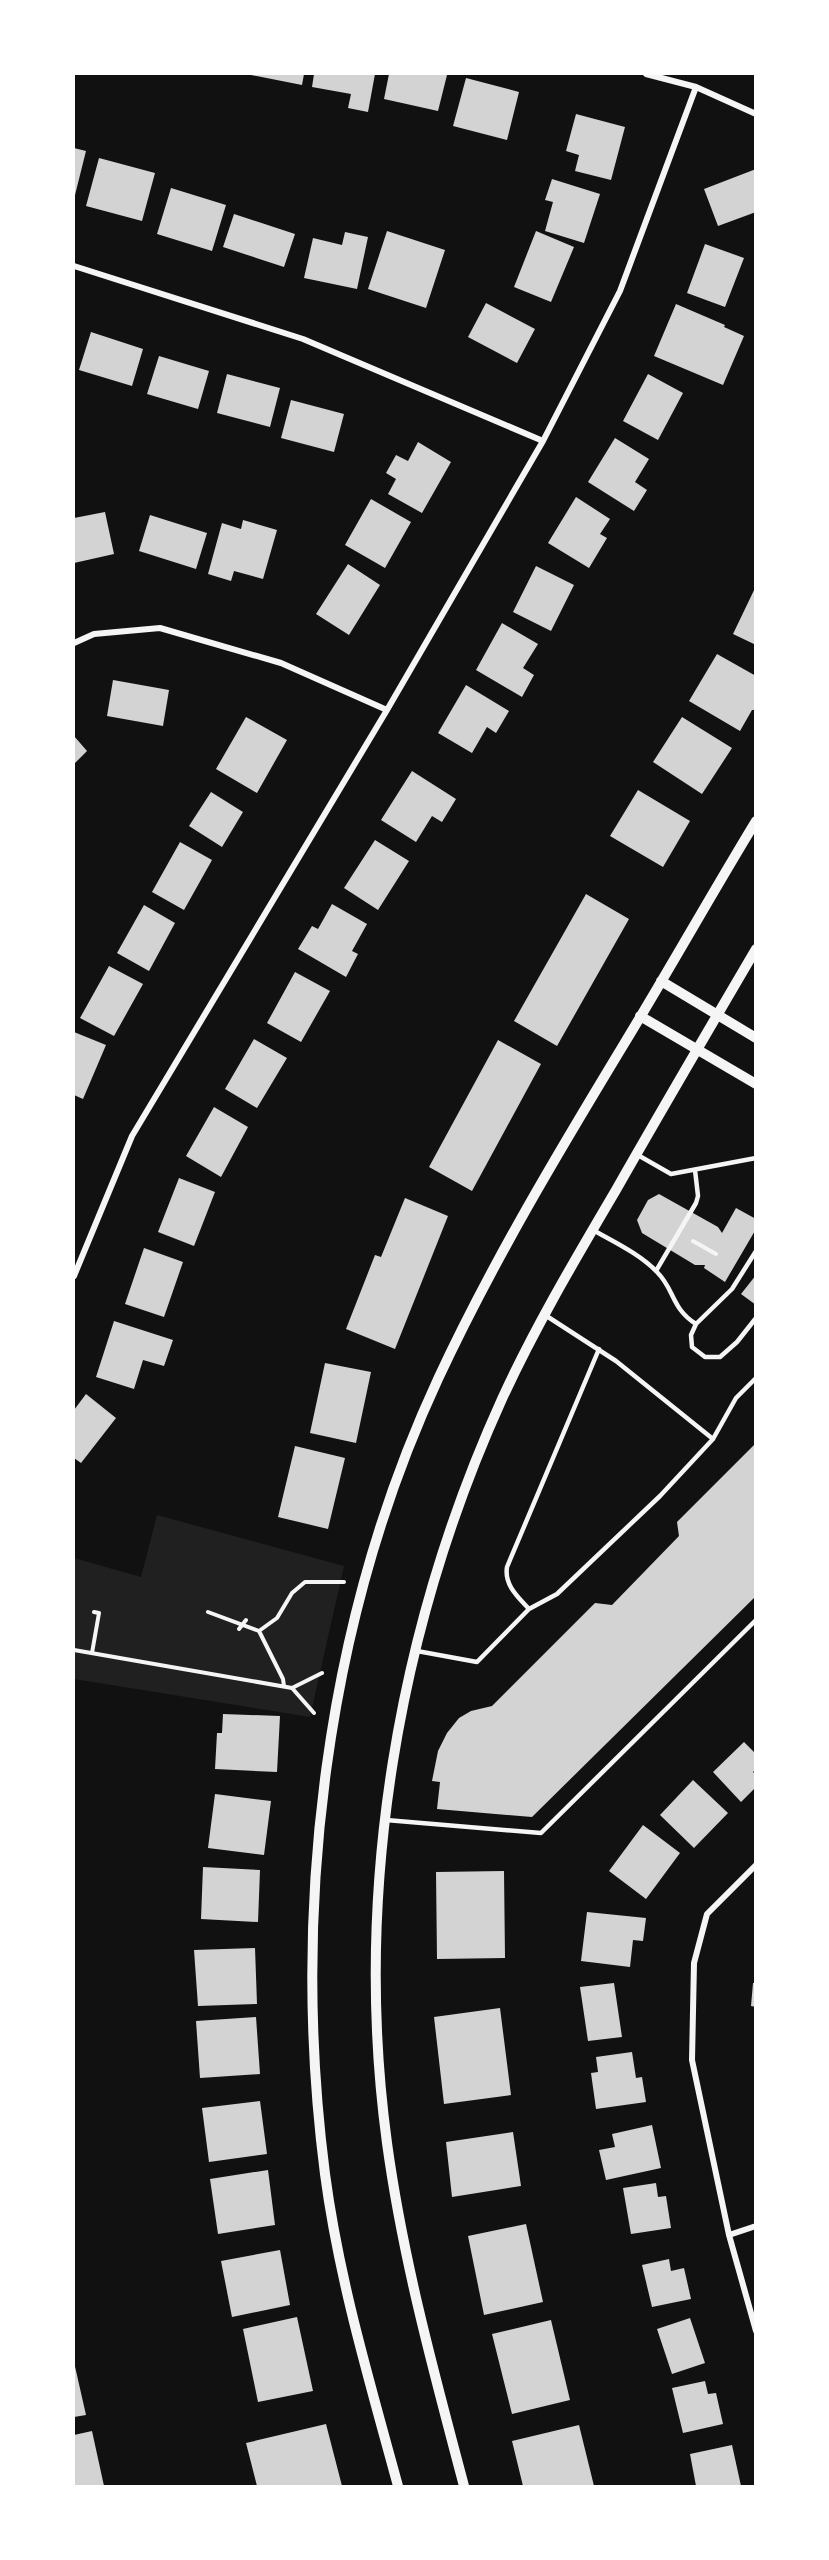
<svg xmlns="http://www.w3.org/2000/svg" width="829" height="2560" font-family="Figtree,sans-serif">
<rect width="100%" height="100%" fill="#111"/>
<!-- green -->
<path fill="#202020" d="M 157,1515 L 344,1566 L 310,1717 L 74,1679 L 74,1558 L 141,1577 Z"/>
<!-- building -->
<path fill="#d3d3d3" d="M 251,74 L 304,74 L 302,85 L 251,75 Z
M 314,74 L 375,74 L 368,112 L 348,108 L 351,94 L 312,87 Z
M 389,74 L 447,75 L 438,111 L 384,99 Z
M 466,78 L 519,92 L 507,140 L 453,126 Z
M 576,114 L 625,127 L 611,180 L 575,171 L 579,155 L 566,151 Z
M 74,148 L 86,151 L 74,199 Z
M 99,158 L 155,173 L 142,221 L 86,206 Z
M 756,169 L 756,212 L 718,226 L 704,189 Z
M 552,179 L 600,194 L 584,243 L 545,231 L 553,202 L 545,200 Z
M 171,188 L 226,205 L 212,251 L 157,234 Z
M 234,214 L 295,234 L 284,267 L 223,247 Z
M 387,231 L 445,250 L 426,308 L 368,289 Z
M 536,231 L 574,247 L 551,302 L 514,287 Z
M 345,232 L 368,237 L 357,289 L 304,278 L 313,238 L 342,245 Z
M 705,244 L 744,258 L 725,307 L 687,293 Z
M 486,303 L 535,329 L 517,363 L 468,337 Z
M 676,304 L 725,325 L 724,327 L 744,336 L 723,385 L 654,356 Z
M 91,332 L 143,349 L 132,386 L 79,370 Z
M 159,356 L 209,371 L 198,409 L 147,394 Z
M 227,374 L 280,388 L 270,427 L 217,413 Z
M 648,374 L 683,393 L 658,440 L 623,421 Z
M 291,400 L 344,414 L 334,452 L 281,438 Z
M 615,438 L 649,459 L 635,482 L 647,490 L 634,511 L 588,482 Z
M 418,442 L 451,462 L 422,513 L 388,494 L 396,479 L 386,473 L 396,455 L 408,461 Z
M 576,497 L 610,519 L 600,534 L 607,538 L 589,568 L 548,543 Z
M 371,499 L 411,522 L 385,568 L 345,545 Z
M 105,512 L 114,554 L 74,563 L 74,518 Z
M 150,515 L 207,533 L 196,569 L 139,551 Z
M 243,520 L 277,530 L 263,579 L 234,571 L 231,581 L 208,574 L 222,523 L 241,529 Z
M 348,564 L 380,585 L 349,635 L 316,614 Z
M 536,566 L 574,585 L 551,631 L 513,612 Z
M 756,586 L 756,645 L 733,634 Z
M 502,623 L 538,644 L 523,668 L 534,675 L 522,697 L 476,670 Z
M 717,654 L 756,676 L 756,710 L 752,710 L 740,731 L 689,701 Z
M 113,680 L 169,690 L 163,726 L 107,716 Z
M 466,685 L 509,711 L 496,733 L 487,727 L 472,753 L 438,733 Z
M 246,717 L 287,740 L 257,793 L 216,769 Z
M 682,717 L 732,748 L 702,794 L 653,762 Z
M 74,736 L 87,751 L 74,764 Z
M 412,771 L 456,799 L 442,822 L 432,816 L 416,842 L 381,820 Z
M 638,790 L 690,821 L 663,867 L 610,836 Z
M 211,792 L 243,812 L 222,847 L 189,826 Z
M 375,840 L 409,861 L 378,910 L 344,888 Z
M 180,842 L 212,860 L 184,910 L 152,892 Z
M 586,894 L 629,919 L 557,1046 L 514,1021 Z
M 332,904 L 367,924 L 352,951 L 358,954 L 346,977 L 298,949 L 312,926 L 318,929 Z
M 144,905 L 175,923 L 149,971 L 117,953 Z
M 109,966 L 143,984 L 114,1036 L 80,1018 Z
M 295,972 L 330,991 L 301,1042 L 267,1023 Z
M 74,1032 L 106,1045 L 83,1099 L 74,1095 Z
M 254,1039 L 287,1058 L 257,1108 L 225,1089 Z
M 498,1040 L 541,1064 L 472,1191 L 429,1167 Z
M 214,1107 L 248,1127 L 221,1177 L 186,1156 Z
M 179,1178 L 215,1192 L 194,1246 L 158,1232 Z
M 659,1194 L 718,1227 L 722,1233 L 736,1208 L 756,1219 L 756,1229 L 725,1282 L 704,1268 L 705,1265 L 695,1265 L 642,1233 L 637,1220 L 648,1200 Z
M 405,1198 L 448,1216 L 395,1349 L 346,1329 L 375,1255 L 381,1257 Z
M 144,1248 L 183,1262 L 164,1317 L 125,1304 Z
M 756,1275 L 756,1305 L 741,1294 Z
M 114,1321 L 173,1340 L 164,1366 L 143,1360 L 134,1389 L 96,1377 Z
M 325,1363 L 371,1372 L 356,1443 L 310,1433 Z
M 86,1394 L 116,1418 L 81,1463 L 74,1458 L 74,1410 Z
M 756,1443 L 756,1596 L 532,1817 L 437,1809 L 440,1782 L 432,1781 L 438,1751 L 447,1733 L 459,1718 L 471,1711 L 492,1706 L 595,1603 L 612,1605 L 679,1536 L 677,1522 Z
M 295,1446 L 345,1458 L 328,1529 L 278,1517 Z
M 223,1714 L 280,1716 L 277,1772 L 215,1769 L 217,1733 L 222,1733 Z
M 744,1742 L 756,1754 L 756,1769 L 753,1772 L 756,1775 L 756,1787 L 741,1802 L 713,1772 Z
M 693,1780 L 728,1813 L 694,1848 L 660,1815 Z
M 215,1794 L 271,1801 L 264,1855 L 208,1848 Z
M 643,1825 L 680,1853 L 646,1899 L 609,1871 Z
M 203,1867 L 260,1870 L 258,1922 L 201,1919 Z
M 504,1871 L 505,1958 L 437,1959 L 436,1872 Z
M 587,1912 L 646,1918 L 643,1941 L 633,1940 L 630,1967 L 581,1961 Z
M 255,1948 L 257,2004 L 198,2006 L 194,1950 Z
M 614,1983 L 622,2037 L 588,2041 L 580,1987 Z
M 753,1983 L 756,1983 L 756,2007 L 751,2006 Z
M 500,2008 L 511,2095 L 444,2104 L 434,2017 Z
M 256,2017 L 260,2074 L 200,2078 L 196,2021 Z
M 632,2052 L 636,2078 L 642,2077 L 646,2102 L 596,2109 L 591,2073 L 598,2072 L 596,2057 Z
M 260,2101 L 267,2154 L 209,2162 L 202,2108 Z
M 652,2125 L 661,2168 L 606,2180 L 599,2150 L 615,2147 L 612,2134 Z
M 513,2132 L 521,2186 L 452,2197 L 446,2142 Z
M 268,2170 L 275,2225 L 218,2234 L 210,2179 Z
M 656,2183 L 658,2197 L 666,2196 L 671,2228 L 631,2234 L 623,2188 Z
M 526,2224 L 543,2302 L 484,2315 L 468,2236 Z
M 280,2250 L 290,2305 L 232,2317 L 221,2261 Z
M 669,2259 L 671,2271 L 684,2268 L 691,2299 L 652,2307 L 642,2265 Z
M 297,2317 L 313,2391 L 258,2402 L 243,2329 Z
M 690,2318 L 705,2363 L 672,2374 L 657,2329 Z
M 551,2320 L 570,2400 L 512,2414 L 492,2334 Z
M 74,2362 L 86,2415 L 74,2417 Z
M 705,2381 L 708,2394 L 716,2393 L 723,2424 L 683,2433 L 672,2388 Z
M 326,2424 L 342,2486 L 257,2486 L 246,2443 Z
M 579,2425 L 594,2486 L 523,2486 L 512,2441 Z
M 92,2431 L 104,2486 L 74,2486 L 74,2435 Z
M 732,2445 L 741,2486 L 696,2486 L 690,2454 Z"/>
<g fill="none" stroke-linecap="round" stroke-linejoin="round">
<!-- path -->
<path stroke="#f5f5f5" stroke-width="4" d="M 693,1241 L 716,1254
M 208,1612 L 259,1631
M 239,1629 L 246,1620
M 74,1650 L 292,1688
M 92,1653 L 99,1613 L 94,1612
M 284,1686 L 283,1679 L 259,1631 L 277,1618 L 292,1593 L 305,1582 L 344,1582
M 314,1713 L 292,1688 L 322,1673"/>
<!-- service -->
<path stroke="#f5f5f5" stroke-width="4.5" d="M 636,1154 L 671,1174 L 756,1158
M 593,1230 C 614,1242 640,1254 657,1272 C 675,1290 671,1308 696,1324 L 732,1289 L 756,1251
M 656,1271 L 696,1203 L 698,1196 L 695,1170
M 545,1315 L 616,1361 L 713,1439
M 696,1324 L 691,1335 L 692,1347 L 705,1357 L 720,1357 L 737,1342 L 756,1318
M 529,1609 C 518,1597 504,1585 507,1567 L 599,1349
M 417,1651 L 477,1662 L 529,1609 L 557,1594 L 660,1496 L 713,1439 L 736,1398 L 756,1378
M 386,1820 L 541,1833 L 756,1620"/>
<!-- minor -->
<path stroke="#f5f5f5" stroke-width="6" d="M 646,74 L 696,87 L 756,114
M 74,266 L 303,339 L 543,441
M 74,643 L 94,634 L 160,628 L 281,663 L 387,710
M 74,1276 L 132,1136 L 387,710 L 543,441 L 620,291 L 696,87
M 756,1865 L 707,1914 L 694,1963 L 692,2060 L 729,2235 L 756,2331
M 729,2235 L 756,2226"/>
<!-- tertiary -->
<path stroke="#f5f5f5" stroke-width="10" d="M 661,981 L 756,1038
M 640,1016 L 756,1084
M 398,2486 C 370,2383 339,2280 325,2174 C 291,1910 325,1622 438,1379 C 492,1263 558,1153 624,1044 C 669,970 711,895 756,821
M 464,2486 C 434,2373 403,2260 387,2143 C 353,1892 398,1628 502,1399 C 535,1327 576,1258 616,1190 C 662,1109 709,1029 756,949"/>
</g>
<!-- border -->
<rect width="829" height="2560" fill="none" stroke="#ffffff" stroke-width="150"/>
</svg>
